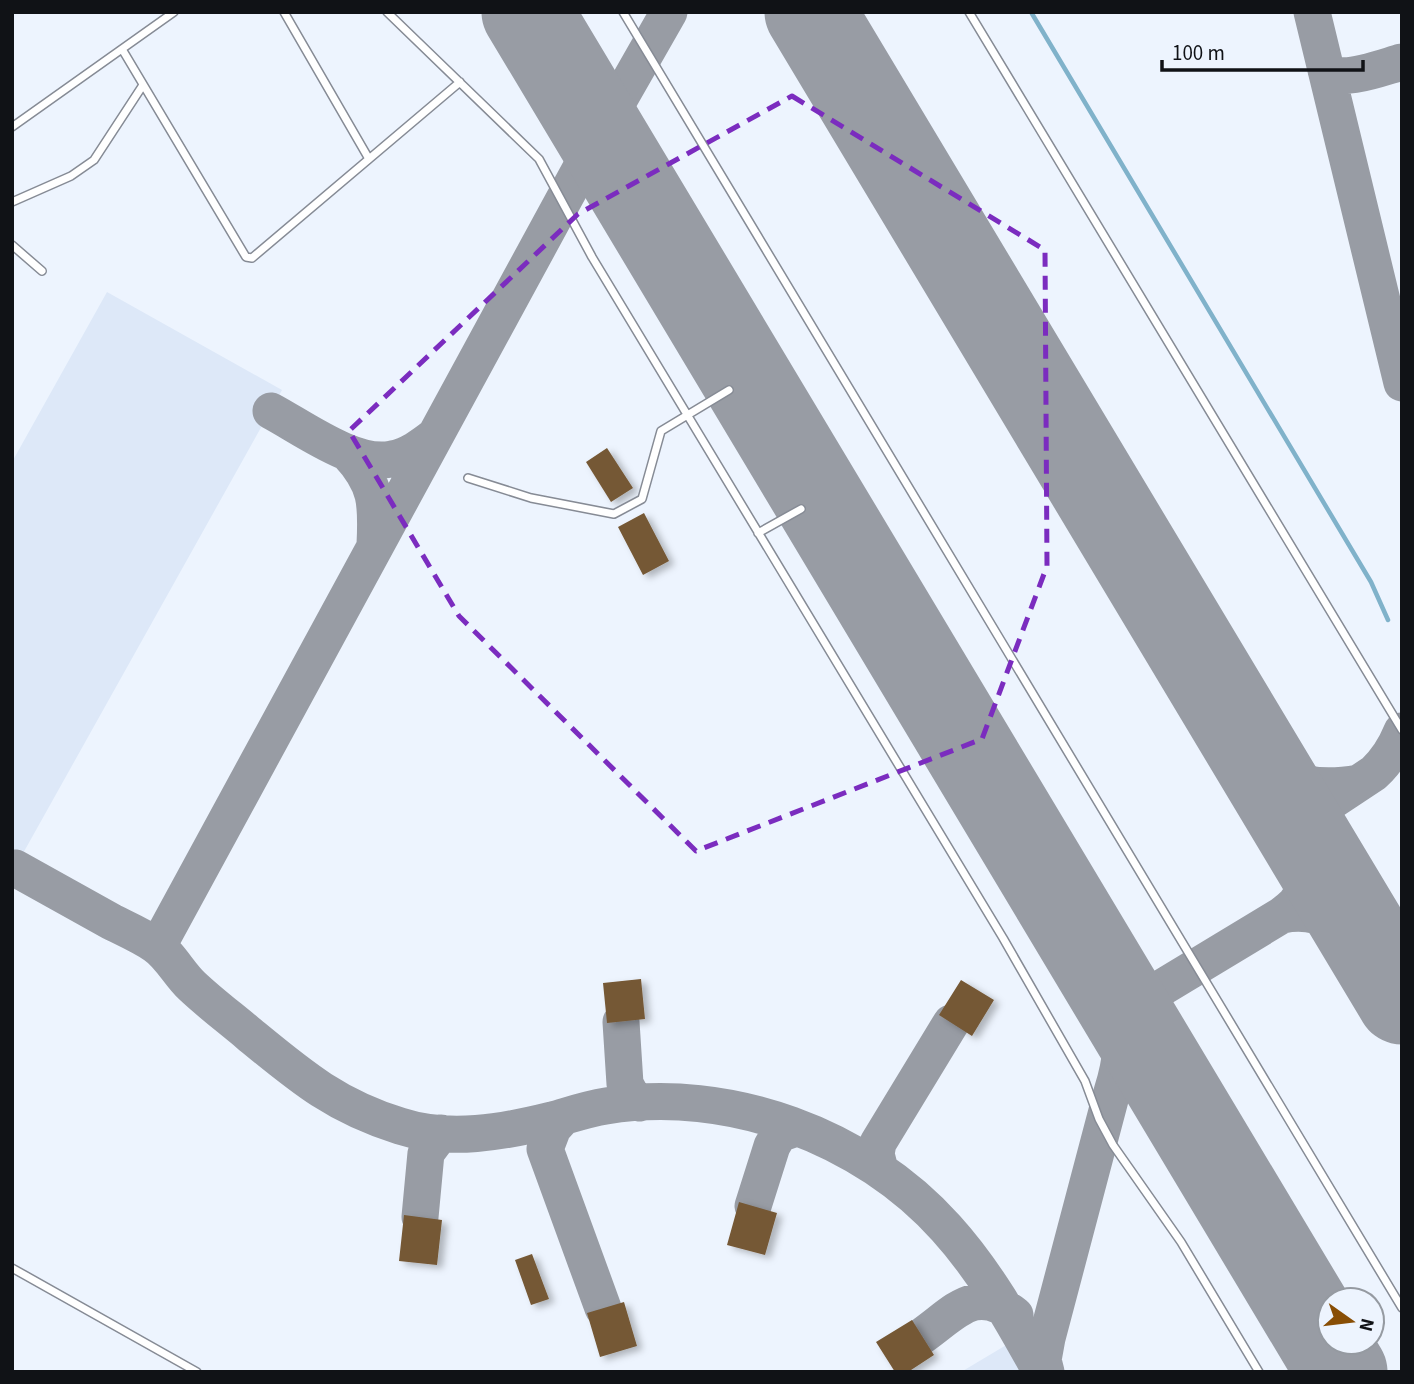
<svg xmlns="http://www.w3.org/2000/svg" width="1414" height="1384" font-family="'Source Sans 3',sans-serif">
<defs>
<filter id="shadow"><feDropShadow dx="5.5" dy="3.5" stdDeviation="3.5" flood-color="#0004"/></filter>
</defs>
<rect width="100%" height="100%" fill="#edf4fe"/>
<!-- built -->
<path fill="#dde8f8" d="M 107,292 L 282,390 L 12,873 L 12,462 Z
M 1013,1341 L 1031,1372 L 961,1372 Z"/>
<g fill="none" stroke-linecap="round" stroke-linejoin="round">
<!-- stream -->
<path stroke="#80b2ca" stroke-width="4.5" d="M 1031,12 L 1371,582 L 1388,620"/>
<!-- taxiway -->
<path stroke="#989ca4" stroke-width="37" d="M 1312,12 L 1402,383
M 1326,70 C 1342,84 1383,67 1402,62
M 576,94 C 590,102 605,103 620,97
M 271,411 C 303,428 355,467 392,459 C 409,456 422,446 435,436
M 348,453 C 377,484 377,504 375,545
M 1260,763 C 1295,785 1318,790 1359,783
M 1297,824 L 1374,773 C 1387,761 1395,748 1402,731
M 15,868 C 47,886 80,904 112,922 C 126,929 142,936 155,945 C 170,955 179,974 192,986 C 210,1003 230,1018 249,1034 C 300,1076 335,1106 400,1126 C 449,1142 504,1132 552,1120 C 570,1115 587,1109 606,1106 C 728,1086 864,1136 946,1228 C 985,1271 1013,1321 1041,1372
M 1282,915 C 1331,905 1353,938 1384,970
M 158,946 L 600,133 L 669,12
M 1111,986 L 1127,992 L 1153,993 L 1282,915 C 1286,912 1291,908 1295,904 C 1314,882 1300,842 1293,818
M 621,1022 L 625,1084 L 632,1097 L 640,1103
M 1112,1092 C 1123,1058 1123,1036 1119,1000
M 563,1117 L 553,1128 L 545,1149 L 603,1308
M 880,1170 L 876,1154 L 878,1143 L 951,1023
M 753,1206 L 772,1146 L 779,1134 L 796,1128
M 420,1217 L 426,1153 L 441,1133
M 922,1336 C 956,1312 975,1284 1015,1315
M 1046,1372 L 1043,1360 L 1047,1338 L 1112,1092 C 1129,1076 1149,1077 1169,1084"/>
<!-- runway -->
<path stroke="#989ca4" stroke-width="91" d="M 527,12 L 1342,1372
M 810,12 L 1402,999"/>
</g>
<!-- building -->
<path fill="#755835" filter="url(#shadow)" d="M 607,448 L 633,488 L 611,502 L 586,462 Z
M 644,513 L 669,561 L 643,575 L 618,527 Z
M 641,979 L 645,1019 L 607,1023 L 603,983 Z
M 961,980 L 994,1000 L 972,1036 L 939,1015 Z
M 739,1202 L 777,1213 L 765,1255 L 727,1245 Z
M 404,1215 L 442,1220 L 437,1265 L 399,1261 Z
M 532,1254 L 549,1299 L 531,1305 L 515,1260 Z
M 624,1302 L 637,1346 L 600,1357 L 587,1313 Z
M 912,1320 L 934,1355 L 908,1372 L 895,1372 L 876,1342 Z"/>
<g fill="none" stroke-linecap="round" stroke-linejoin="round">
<!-- lane casing -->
<g stroke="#868b95" stroke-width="10">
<path id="lane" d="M 284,12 L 369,159
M 387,12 L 539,159 L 592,257 L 1003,938 L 1085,1081 L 1099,1119 L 1113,1145 L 1181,1242 L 1259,1372
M 623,12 L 1402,1308
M 969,12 L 1402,730
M 122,49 L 246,257 L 252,258 L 460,82
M 12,127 L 174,12
M 12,202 L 71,176 L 94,160 L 143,85
M 12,245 L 42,271
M 468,478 L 531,498 L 614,514 L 642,499 L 661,431 L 729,390
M 758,533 L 801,509
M 12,1268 L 197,1372"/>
</g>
<!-- lane -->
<use href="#lane" stroke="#fff" stroke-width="7"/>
</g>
<!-- marked area -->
<path fill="none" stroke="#7b2cbf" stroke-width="5" stroke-dasharray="14 9" stroke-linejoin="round" d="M 792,96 L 1045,250 L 1047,566 L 982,739 L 696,851 L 459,616 L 349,431 L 578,214 Z"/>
<!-- border -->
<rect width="1414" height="1384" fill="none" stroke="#101216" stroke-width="28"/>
<!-- north arrow -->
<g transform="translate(1351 1321) rotate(104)"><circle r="33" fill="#edf4fe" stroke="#959aa1" stroke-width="2"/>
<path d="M0-5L12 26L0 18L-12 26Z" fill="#884e05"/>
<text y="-10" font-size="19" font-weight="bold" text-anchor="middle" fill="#101216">N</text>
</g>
<!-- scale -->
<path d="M1162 60v10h201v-10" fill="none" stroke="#101216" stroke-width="3.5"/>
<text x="1172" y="60" font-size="21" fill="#101216" stroke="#edf4fe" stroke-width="5" paint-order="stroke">100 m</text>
</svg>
